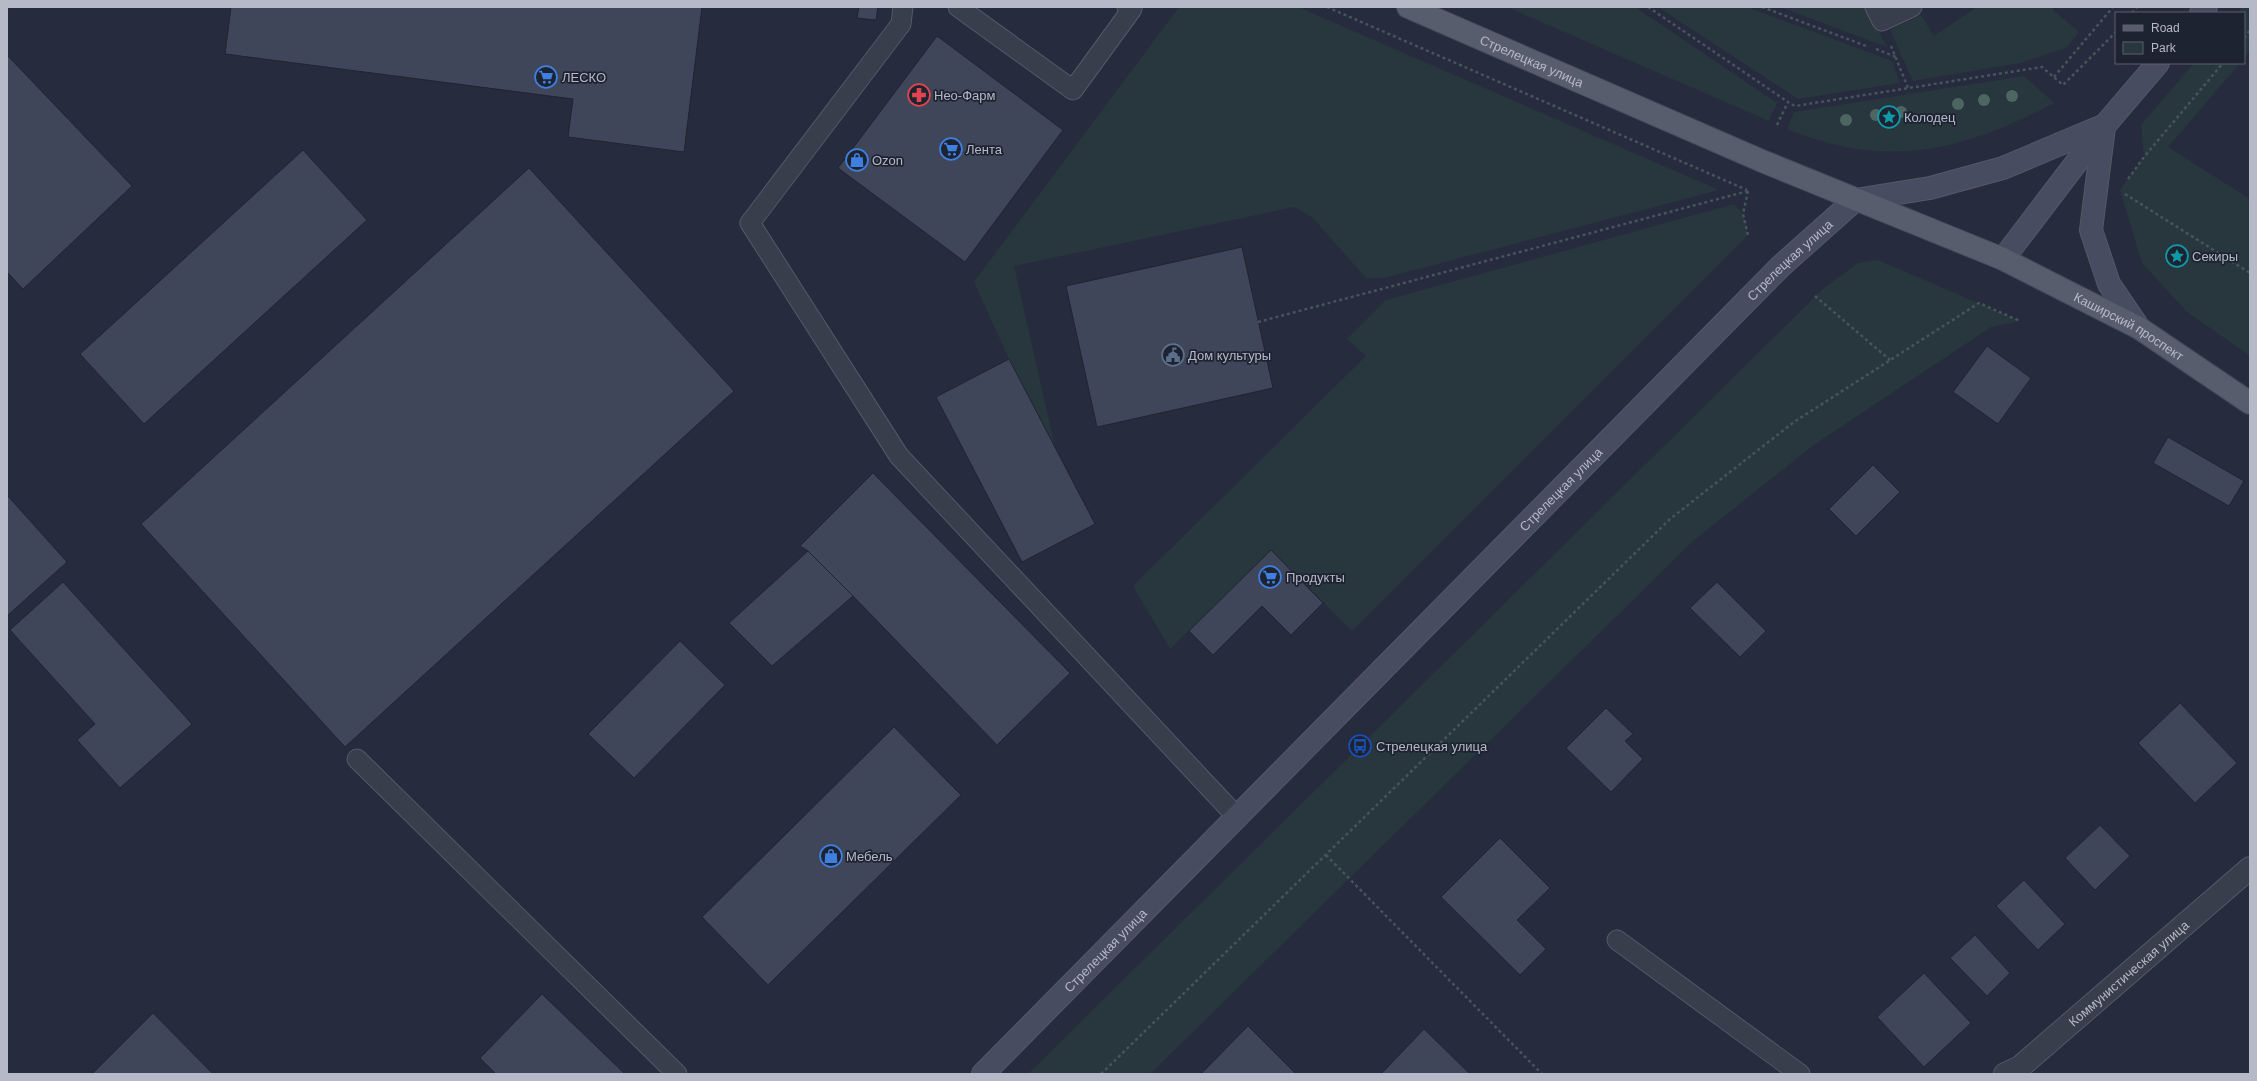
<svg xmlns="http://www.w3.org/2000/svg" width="2257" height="1081" font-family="Arial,sans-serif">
<rect width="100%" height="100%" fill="#262b3d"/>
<!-- green -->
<path fill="#28373e" d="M 1179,7 L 1298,7 L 1719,190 L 1384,278 L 1366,278 L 1312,217 L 1294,207 L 1014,266 L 1055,447 L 1009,359 L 974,282 Z
M 1507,7 L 1639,7 L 1638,9 L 1777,103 L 1769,121 Z
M 1658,7 L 1747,7 L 1892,61 L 1900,83 L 1798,99 Z
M 1780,7 L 1866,7 L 1887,47 Z
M 1977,7 L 2055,7 L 2053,10 L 2079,32 L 2066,48 L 2020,63 L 1913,81 L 1890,30 L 1921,15 L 1934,36 Z
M 2242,7 L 2250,7 L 2250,51 L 2244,58 L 2244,13 L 2237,13 Z
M 2194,63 L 2240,63 L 2168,147 L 2250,199 L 2250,356 L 2186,311 L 2142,263 L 2120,190 L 2144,157 L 2141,125 Z
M 2024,76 L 2054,103 C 1963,151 1886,170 1787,129 L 1794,112 Z
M 1734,204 L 1743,214 L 1748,235 L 1352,631 L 1271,550 L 1170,649 L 1133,586 L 1366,356 L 1347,339 L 1386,300 Z
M 1878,260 L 2020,321 L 1991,327 L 1815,444 L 1693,541 L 1150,1074 L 1028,1074 L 1824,288 L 1858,263 Z"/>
<!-- building -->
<path fill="#40465a" stroke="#202534" d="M 231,7 L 702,7 L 684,152 L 568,137 L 573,99 L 225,54 Z
M 859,7 L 878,7 L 876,20 L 857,18 Z
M 937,36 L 1063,130 L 965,262 L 838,168 Z
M 7,55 L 132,186 L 23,289 L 7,272 Z
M 303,150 L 367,220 L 144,424 L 80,354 Z
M 529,168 L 734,391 L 345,747 L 141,524 Z
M 1242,247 L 1273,388 L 1097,427 L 1066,286 Z
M 1987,346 L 2031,378 L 1998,424 L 1953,392 Z
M 1009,359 L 1095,524 L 1022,562 L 936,397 Z
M 2168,437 L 2244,481 L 2229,506 L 2153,463 Z
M 1873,465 L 1900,492 L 1856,536 L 1829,509 Z
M 873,473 L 1070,673 L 997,745 L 853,596 L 808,551 L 800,546 Z
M 7,495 L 67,562 L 7,616 Z
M 1271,550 L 1323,603 L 1291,635 L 1262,606 L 1213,655 L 1189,631 Z
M 808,551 L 853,596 L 772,666 L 729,623 Z
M 63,582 L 192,724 L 120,788 L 77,740 L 95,724 L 10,630 Z
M 1717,582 L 1766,631 L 1740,657 L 1690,608 Z
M 680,641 L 725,685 L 634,778 L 588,734 Z
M 2180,703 L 2237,763 L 2195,803 L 2138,743 Z
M 1606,708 L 1633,734 L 1625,741 L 1643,759 L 1611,792 L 1566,748 Z
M 894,727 L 961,795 L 768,985 L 702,917 Z
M 2100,825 L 2130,856 L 2095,890 L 2065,858 Z
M 1500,838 L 1550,888 L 1517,920 L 1546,949 L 1520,975 L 1441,897 Z
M 2024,880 L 2065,924 L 2038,950 L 1996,906 Z
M 1975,935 L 2010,973 L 1987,996 L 1950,958 Z
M 1924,973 L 1971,1023 L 1924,1067 L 1877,1017 Z
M 542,994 L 625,1074 L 496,1074 L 480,1058 Z
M 153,1013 L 213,1074 L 92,1074 Z
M 1248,1026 L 1296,1074 L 1201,1074 Z
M 1424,1029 L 1470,1074 L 1381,1074 Z"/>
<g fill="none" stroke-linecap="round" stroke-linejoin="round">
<!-- service casing -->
<g stroke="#545968" stroke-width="21">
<path id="service" d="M 903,7 L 901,24 L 750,223 L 899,456 L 1237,817
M 958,7 L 1073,90 L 1132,9 L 1127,7
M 1875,7 L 1882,21 L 1912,7
M 357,759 L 677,1074
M 1617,940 L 1800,1074"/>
</g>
<!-- minor casing -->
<g stroke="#545968" stroke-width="24">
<g id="minor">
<path id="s1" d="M 2005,1074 L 2020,1067 L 2250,868"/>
</g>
</g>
<!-- secondary casing -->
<g stroke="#545968" stroke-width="24">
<g id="secondary">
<path d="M 2201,13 L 2206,7"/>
<path d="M 2104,127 L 2091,230 L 2109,284 L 2139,328"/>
<path d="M 2003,259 L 2105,125 L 2158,63"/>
<path id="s2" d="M 983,1074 L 1781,266 L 1855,200 L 1930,188 L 2003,168 L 2105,125"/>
</g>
</g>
<!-- primary casing -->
<g stroke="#424756" stroke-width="24">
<g id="primary">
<path id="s3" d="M 1408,7 L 1762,161 L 2003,259 L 2139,328 L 2250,403"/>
</g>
</g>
<!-- path -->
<path stroke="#46545b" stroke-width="2.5" stroke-dasharray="3 3" stroke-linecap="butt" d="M 1327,7 L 1747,190
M 1648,7 L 1788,102
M 1762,7 L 1869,47
M 2132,13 L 2137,7
M 2244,38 L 2250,30
M 1891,46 L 1908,88
M 1876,49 L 1896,57
M 2054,77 L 2113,7
M 1777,125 L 1788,102 L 1795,106 L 2042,67 L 2063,85 L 2116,32
M 2128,179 L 2144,157 L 2223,63
M 1748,191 L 1743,214 L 1748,235
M 2125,194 L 2250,273
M 1815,296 L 1890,360
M 1258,322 L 1748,191
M 1326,855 L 1542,1074
M 1101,1074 L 1670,519 L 1794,422 L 1979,303 L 2020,321"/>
<!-- service -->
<use href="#service" stroke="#393e4d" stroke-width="19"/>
<!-- minor -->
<use href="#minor" stroke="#393e4d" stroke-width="22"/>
<!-- secondary -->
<use href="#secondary" stroke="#484c60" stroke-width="22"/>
<!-- primary -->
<use href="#primary" stroke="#585d6d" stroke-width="22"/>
</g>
<!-- trees -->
<g fill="#4e6661">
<circle cx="2012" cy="96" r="6"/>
<circle cx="1984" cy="100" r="6"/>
<circle cx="1958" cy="104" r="6"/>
<circle cx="1901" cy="112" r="6"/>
<circle cx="1876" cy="115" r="6"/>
<circle cx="1846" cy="120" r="6"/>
</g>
<!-- icons -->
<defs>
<g id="supermarket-ring" transform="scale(1.15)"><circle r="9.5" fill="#1e2332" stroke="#3f7fe0" stroke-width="1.5"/><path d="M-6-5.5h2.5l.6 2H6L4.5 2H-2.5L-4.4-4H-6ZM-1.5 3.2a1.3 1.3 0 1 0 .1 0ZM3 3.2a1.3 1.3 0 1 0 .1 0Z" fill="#3f7fe0"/></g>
<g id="pharmacy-ring" transform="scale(1.15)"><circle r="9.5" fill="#1e2332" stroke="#e0444e" stroke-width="1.5"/><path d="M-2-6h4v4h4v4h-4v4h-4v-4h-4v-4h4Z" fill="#e0444e"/></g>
<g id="sight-ring" transform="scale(1.15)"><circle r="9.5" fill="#1e2332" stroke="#0f9aa8" stroke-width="1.5"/><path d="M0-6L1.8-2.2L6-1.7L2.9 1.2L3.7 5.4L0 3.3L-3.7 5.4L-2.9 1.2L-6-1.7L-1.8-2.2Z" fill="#0f9aa8"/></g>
<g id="shop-ring" transform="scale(1.15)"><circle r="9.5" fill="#1e2332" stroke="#3f7fe0" stroke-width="1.5"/><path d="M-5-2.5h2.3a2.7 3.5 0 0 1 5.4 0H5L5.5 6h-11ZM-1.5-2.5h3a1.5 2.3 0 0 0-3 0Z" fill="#3f7fe0"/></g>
<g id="civic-ring" transform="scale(1.15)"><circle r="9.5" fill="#1e2332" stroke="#5c6f8a" stroke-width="1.5"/><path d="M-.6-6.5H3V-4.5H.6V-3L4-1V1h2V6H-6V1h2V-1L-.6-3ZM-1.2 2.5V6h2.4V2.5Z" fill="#5c6f8a"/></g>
<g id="bus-ring" transform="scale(1.15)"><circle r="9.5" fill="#1e2332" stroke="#1a4fb4" stroke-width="1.5"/><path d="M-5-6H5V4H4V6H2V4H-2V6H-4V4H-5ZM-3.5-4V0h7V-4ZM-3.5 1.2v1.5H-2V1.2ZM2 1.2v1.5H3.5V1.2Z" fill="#1a4fb4"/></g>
</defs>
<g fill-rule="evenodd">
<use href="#supermarket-ring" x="546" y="77"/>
<use href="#pharmacy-ring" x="919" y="95"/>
<use href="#sight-ring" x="1889" y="117"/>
<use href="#supermarket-ring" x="951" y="149"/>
<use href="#shop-ring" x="857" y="160"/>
<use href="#sight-ring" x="2177" y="256"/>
<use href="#civic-ring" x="1173" y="355"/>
<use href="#supermarket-ring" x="1270" y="577"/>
<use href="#bus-ring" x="1360" y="746"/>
<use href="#shop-ring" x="831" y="856"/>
</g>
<g text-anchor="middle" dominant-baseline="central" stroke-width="3.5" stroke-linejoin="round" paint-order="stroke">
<!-- street labels -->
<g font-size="13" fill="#b5b9c8" stroke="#1e2332">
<text stroke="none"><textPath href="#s3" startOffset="135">Стрелецкая улица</textPath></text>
<text stroke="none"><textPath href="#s2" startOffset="1146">Стрелецкая улица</textPath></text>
<text stroke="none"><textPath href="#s3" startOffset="789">Каширский проспект</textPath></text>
<text stroke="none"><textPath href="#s2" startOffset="822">Стрелецкая улица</textPath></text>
<text stroke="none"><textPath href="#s2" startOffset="174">Стрелецкая улица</textPath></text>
<text stroke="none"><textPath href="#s1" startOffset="160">Коммунистическая улица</textPath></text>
</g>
<!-- poi labels -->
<g font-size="13" fill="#b5b9c8" stroke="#1e2332" text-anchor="start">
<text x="562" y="77">ЛЕСКО</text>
<text x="934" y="95">Нео-Фарм</text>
<text x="1904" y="117">Колодец</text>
<text x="966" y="149">Лента</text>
<text x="872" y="160">Ozon</text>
<text x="2192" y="256">Секиры</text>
<text x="1188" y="355">Дом культуры</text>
<text x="1286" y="577">Продукты</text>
<text x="1376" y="746">Стрелецкая улица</text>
<text x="846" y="856">Мебель</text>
</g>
</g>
<!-- border -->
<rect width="2257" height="1081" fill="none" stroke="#b5b9c8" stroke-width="16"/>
<!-- legend -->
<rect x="2115" y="12" width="130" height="52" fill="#1e2332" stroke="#5a5f6e"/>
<rect x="2123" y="25" width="20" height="6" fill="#585d6d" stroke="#5a5f6e"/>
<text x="2151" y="32" font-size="12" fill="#b5b9c8">Road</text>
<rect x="2123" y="42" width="20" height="12" fill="#28373e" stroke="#5a5f6e"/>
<text x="2151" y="52" font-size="12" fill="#b5b9c8">Park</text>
</svg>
